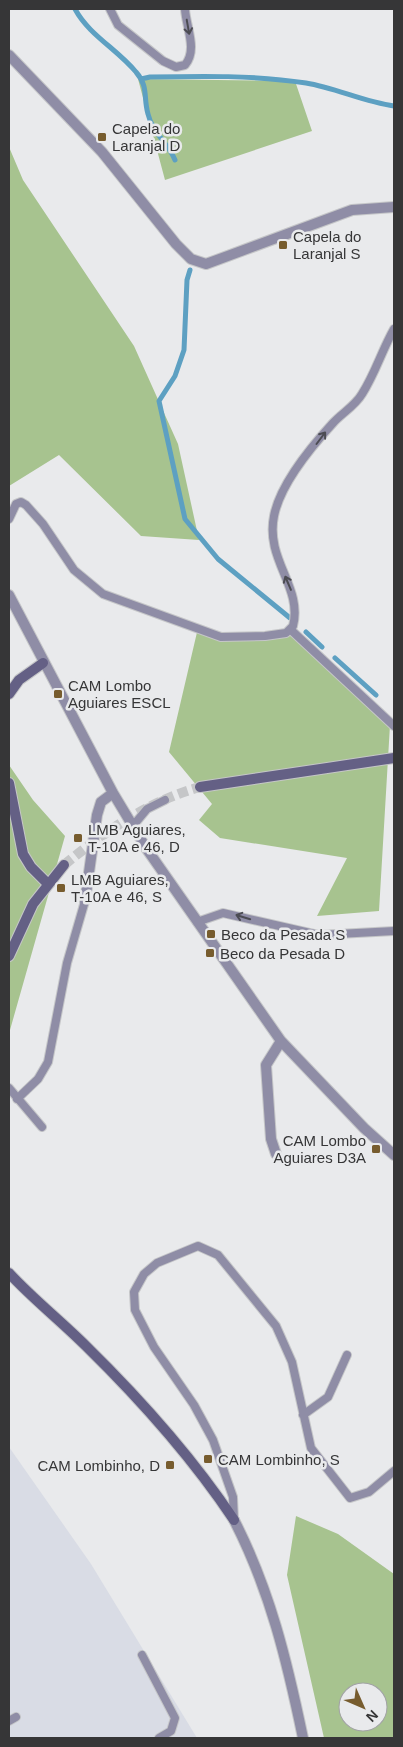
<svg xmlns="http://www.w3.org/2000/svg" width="403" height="1747" font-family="Helvetica,sans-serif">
<rect width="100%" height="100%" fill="#e9eaec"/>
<!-- built -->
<path fill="#d9dce5" d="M 9,1447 L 91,1564 L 197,1738 L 9,1738 Z"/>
<!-- green -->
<path fill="#a7c38f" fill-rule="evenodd" d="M 138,79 L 295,81 L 312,131 L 165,180 Z
M 9,147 L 23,180 L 134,346 L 178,444 L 199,540 L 141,536 L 59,455 L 9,486 Z
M 198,628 L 221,637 L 291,630 L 390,725 L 379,911 L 317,916 L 347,858 L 220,838 L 199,820 L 212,804 L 169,752 Z
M 9,765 L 33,800 L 65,836 L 10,1030 Z
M 296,1516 L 338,1534 L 394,1574 L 394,1738 L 324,1738 L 287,1575 ZM 348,1692 L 378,1692 L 378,1722 L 348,1722 Z"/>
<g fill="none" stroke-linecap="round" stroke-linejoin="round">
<!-- stream -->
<path stroke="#5da0c2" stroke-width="5" d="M 75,9 C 89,35 117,49 136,72 C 149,87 143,97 148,114 C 152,132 169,144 175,160
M 141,79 L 150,77 C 202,76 254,75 306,83 C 336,88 364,102 394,106
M 190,270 L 187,280 L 184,350 L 175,376 L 159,401 L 185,519 L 218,559 L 290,618
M 306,632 L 322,647
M 335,658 L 376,695"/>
<!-- secondary-tunnel -->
<path stroke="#c5c6c8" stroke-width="10" stroke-dasharray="10 5" stroke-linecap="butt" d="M 64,865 C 104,832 149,801 200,787"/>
<!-- lane casing -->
<g stroke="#c5c6c8" stroke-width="10">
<path id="lane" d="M 110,9 L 118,25 L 163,61 L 176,67 L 185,65 C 198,50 186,27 185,9
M 9,519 L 16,504 L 21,502 L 26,505 L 43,524 L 74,570 L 103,594 L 221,637 L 265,636 L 286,633 L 293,626 C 303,587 265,560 274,516 C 280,485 311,447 333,423 C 342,413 355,406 362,394 C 375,374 382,350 394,329
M 291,630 L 394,726
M 132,827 L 147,809 L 165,800
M 197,922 L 223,913 L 319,935 L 394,931
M 9,1088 L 42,1127
M 17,1099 L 38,1079 L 48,1062 L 67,963 L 85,901
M 303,1415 L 328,1397 L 347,1355
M 234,1520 L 233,1497 L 213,1440 L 194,1405 L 154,1347 L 135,1310 L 134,1292 L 144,1274 L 157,1263 L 198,1246 L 218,1255 L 276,1326 L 292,1362 L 311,1448 L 350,1498 L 369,1492 L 394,1471
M 142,1655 L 175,1718 L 171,1731 L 159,1738
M 9,1721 L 16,1717"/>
</g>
<!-- street casing -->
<g stroke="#c5c6c8" stroke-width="12">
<path id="street" d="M 9,55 L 102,152 L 176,244 L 191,259 L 206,264 L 352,210 L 394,207
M 9,595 L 113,793 L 146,848 L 281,1041 L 364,1128 L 394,1155
M 85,901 L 97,815 L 101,802 L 113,793
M 276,1154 L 271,1139 L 266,1065 L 281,1041
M 234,1520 C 270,1590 287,1661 303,1738"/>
</g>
<!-- secondary casing -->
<g stroke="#c5c6c8" stroke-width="12">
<path id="secondary" d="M 9,694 L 19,680 L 43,663
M 9,783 L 23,854 L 31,867 L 48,884
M 200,787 L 394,758
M 9,956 L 33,904 L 64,865
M 9,1273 C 33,1299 61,1321 86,1346 C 140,1399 192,1457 234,1520"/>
</g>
<!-- lane -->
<use href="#lane" stroke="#8f8da6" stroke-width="8"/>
<!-- street -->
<use href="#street" stroke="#8f8da6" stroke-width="10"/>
<!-- secondary -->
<use href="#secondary" stroke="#646085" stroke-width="10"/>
</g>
<!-- one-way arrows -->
<defs><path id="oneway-shaft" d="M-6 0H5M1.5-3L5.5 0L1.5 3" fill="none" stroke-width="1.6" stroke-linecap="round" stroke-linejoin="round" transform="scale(1.25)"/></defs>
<g stroke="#4c4c53">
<use href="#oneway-shaft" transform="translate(188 27) rotate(80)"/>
<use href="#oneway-shaft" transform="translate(321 438) rotate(-53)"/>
<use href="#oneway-shaft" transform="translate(288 583) rotate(-113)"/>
<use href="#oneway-shaft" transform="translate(243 917) rotate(-163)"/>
</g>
<!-- markers -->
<g fill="#775c2e" stroke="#e9eaec" stroke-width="2">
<rect x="97" y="132" width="10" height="10" rx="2.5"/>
<rect x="278" y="240" width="10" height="10" rx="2.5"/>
<rect x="53" y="689" width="10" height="10" rx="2.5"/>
<rect x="73" y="833" width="10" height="10" rx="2.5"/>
<rect x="56" y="883" width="10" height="10" rx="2.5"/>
<rect x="206" y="929" width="10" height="10" rx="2.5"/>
<rect x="205" y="948" width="10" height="10" rx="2.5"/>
<rect x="371" y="1144" width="10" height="10" rx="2.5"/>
<rect x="203" y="1454" width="10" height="10" rx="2.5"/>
<rect x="165" y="1460" width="10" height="10" rx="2.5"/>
</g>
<g text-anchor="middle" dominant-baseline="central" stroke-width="5" stroke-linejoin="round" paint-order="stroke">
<!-- poi labels -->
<g font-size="15" fill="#363637" stroke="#e9eaec" text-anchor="start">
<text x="112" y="128">Capela do<tspan x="112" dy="17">Laranjal D</tspan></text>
<text x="293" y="236">Capela do<tspan x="293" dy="17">Laranjal S</tspan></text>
<text x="68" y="685">CAM Lombo<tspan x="68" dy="17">Aguiares ESCL</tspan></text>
<text x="88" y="829">LMB Aguiares,<tspan x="88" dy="17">T-10A e 46, D</tspan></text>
<text x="71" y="879">LMB Aguiares,<tspan x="71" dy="17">T-10A e 46, S</tspan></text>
<text x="221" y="934">Beco da Pesada S</text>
<text x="220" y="953">Beco da Pesada D</text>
<text x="366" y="1140" text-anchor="end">CAM Lombo<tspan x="366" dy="17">Aguiares D3A</tspan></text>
<text x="218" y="1459">CAM Lombinho, S</text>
<text x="160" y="1465" text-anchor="end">CAM Lombinho, D</text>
</g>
</g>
<!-- border -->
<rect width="403" height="1747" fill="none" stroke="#363637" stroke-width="20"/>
<!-- north arrow -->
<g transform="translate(363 1707) rotate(135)"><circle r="24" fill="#e9eaec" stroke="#a1a2a4"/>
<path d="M0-4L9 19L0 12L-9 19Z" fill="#775c2e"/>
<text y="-8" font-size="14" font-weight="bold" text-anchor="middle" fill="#363637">N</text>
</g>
</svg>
